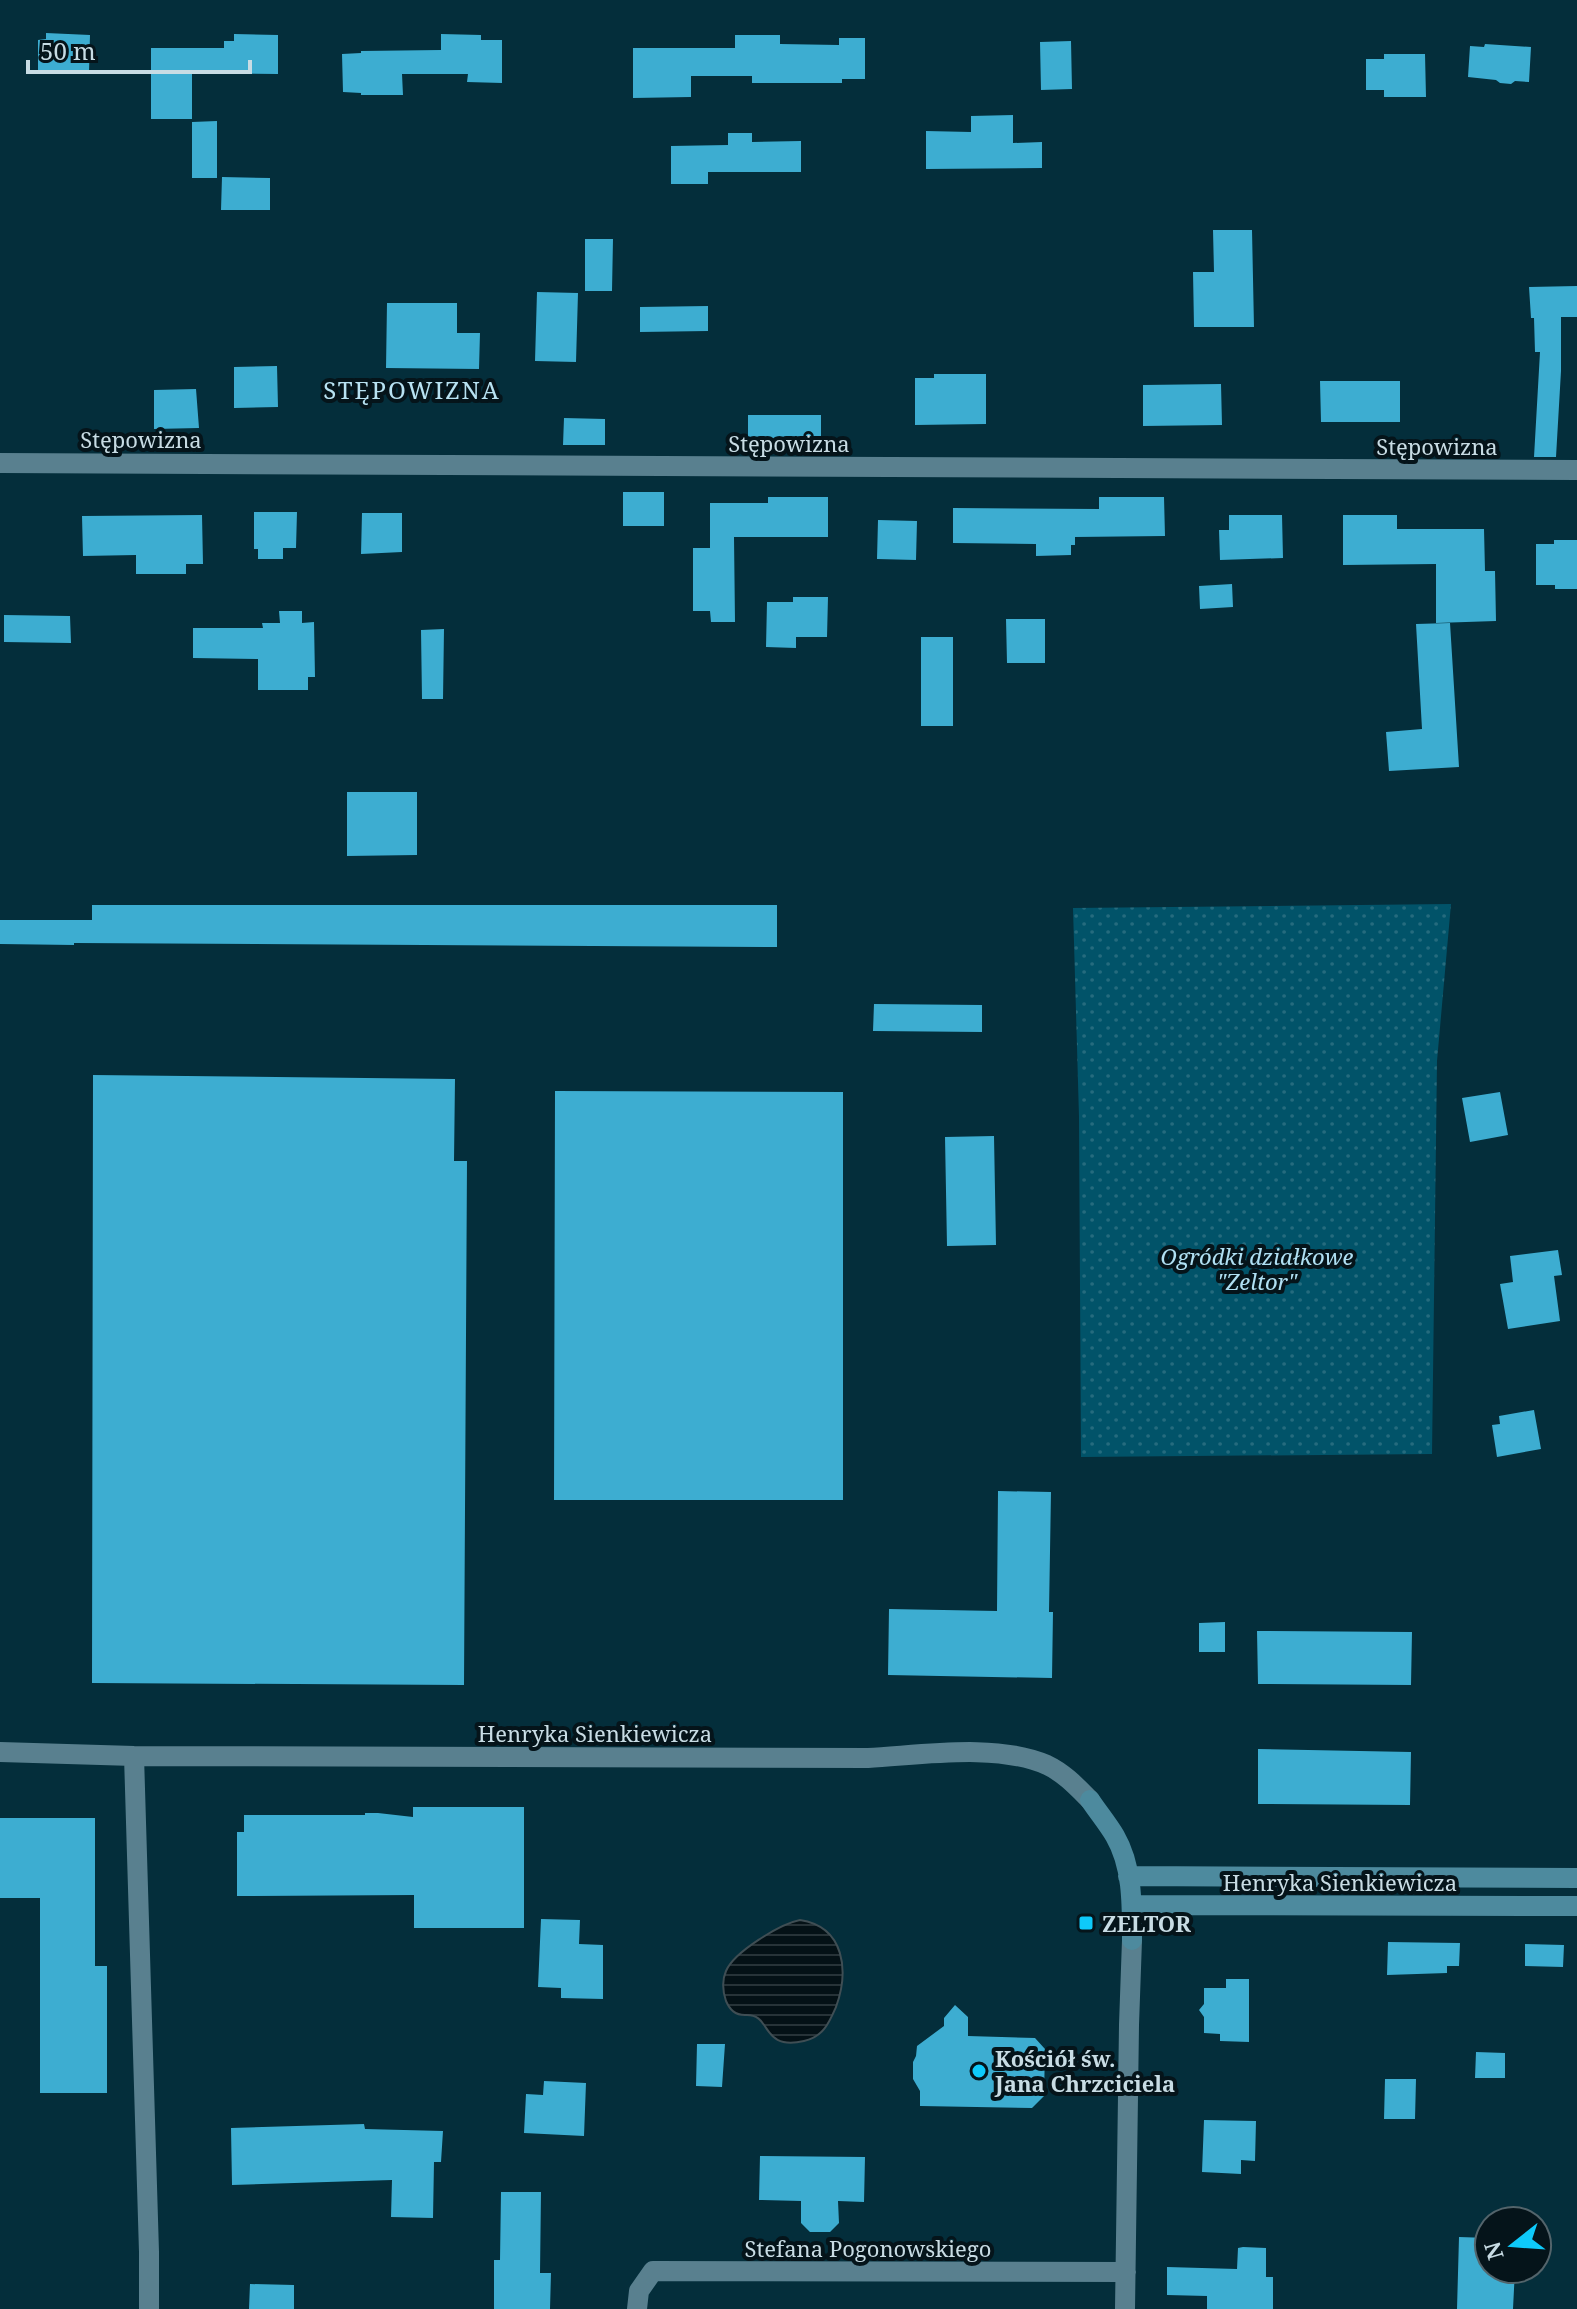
<svg xmlns="http://www.w3.org/2000/svg" width="1577" height="2309" font-family="'Noto Serif',serif">
<defs>
<pattern id="grass-dots" width="8" height="8" patternUnits="userSpaceOnUse" patternTransform="scale(2)"><rect width="8" height="8" fill="#015369"/><path d="M2 2h.1M6 6h.1" fill="none" stroke="#256b7e" stroke-width="1.8" stroke-linecap="round"/></pattern>
<pattern id="water-rules" width="6" height="5" patternUnits="userSpaceOnUse" patternTransform="scale(2)"><rect width="6" height="5" fill="#041116"/><path d="M0 2.5h6" fill="none" stroke="#273338"/></pattern>
</defs>
<rect width="100%" height="100%" fill="#042e3b"/>
<!-- grass -->
<path fill="url(#grass-dots)" d="M 1451,904 L 1437,1061 L 1432,1454 L 1081,1457 L 1079,1116 L 1073,908 Z"/>
<!-- water -->
<path fill="url(#water-rules)" stroke="#3f4e54" stroke-width="2" d="M 800,1920 C 845,1927 849,1971 836,2007 C 829,2023 823,2037 804,2041 C 759,2051 773,2013 745,2015 C 735,2015 730,2010 726,2001 C 723,1992 722,1980 726,1971 C 734,1952 780,1924 800,1920 Z"/>
<!-- building -->
<path fill="#3dadd1" d="M 46,33 L 90,35 L 89,73 L 38,73 L 38,40 L 46,39 Z
M 234,34 L 278,35 L 278,74 L 192,73 L 192,119 L 151,119 L 151,48 L 224,48 L 224,41 L 234,41 Z
M 441,34 L 481,35 L 481,40 L 502,40 L 502,83 L 467,82 L 468,74 L 402,74 L 403,95 L 361,95 L 361,93 L 343,92 L 342,54 L 361,53 L 361,51 L 441,50 Z
M 735,35 L 780,35 L 780,44 L 839,45 L 839,38 L 865,38 L 865,79 L 842,79 L 842,83 L 752,83 L 752,76 L 691,76 L 691,97 L 633,98 L 633,48 L 735,48 Z
M 1071,41 L 1072,89 L 1041,90 L 1040,42 Z
M 1485,44 L 1531,47 L 1529,82 L 1515,81 L 1511,84 L 1500,83 L 1496,80 L 1468,77 L 1470,46 L 1484,47 Z
M 1384,54 L 1425,54 L 1426,97 L 1384,97 L 1384,90 L 1366,90 L 1366,59 L 1384,59 Z
M 1013,115 L 1013,143 L 1042,142 L 1042,168 L 926,169 L 926,131 L 971,132 L 971,116 Z
M 217,121 L 217,178 L 192,178 L 192,122 Z
M 728,133 L 752,133 L 752,142 L 801,141 L 801,172 L 708,172 L 708,184 L 671,184 L 671,146 L 728,145 Z
M 222,177 L 270,178 L 270,210 L 221,210 Z
M 1213,230 L 1252,230 L 1254,327 L 1194,327 L 1193,272 L 1214,272 Z
M 585,239 L 613,239 L 612,291 L 585,291 Z
M 1577,286 L 1577,317 L 1561,317 L 1561,371 L 1556,457 L 1534,457 L 1540,352 L 1535,352 L 1534,318 L 1531,318 L 1529,287 Z
M 537,292 L 578,293 L 576,362 L 535,361 Z
M 387,303 L 457,303 L 457,333 L 480,333 L 479,369 L 386,368 Z
M 708,306 L 708,331 L 640,332 L 640,307 Z
M 277,366 L 278,407 L 234,408 L 234,367 Z
M 934,374 L 986,374 L 986,424 L 915,425 L 915,378 L 934,378 Z
M 1320,381 L 1400,381 L 1400,422 L 1321,422 Z
M 1221,384 L 1222,425 L 1143,426 L 1143,385 Z
M 196,389 L 199,428 L 154,429 L 154,390 Z
M 748,415 L 821,415 L 821,444 L 748,444 Z
M 564,418 L 605,419 L 605,445 L 563,445 Z
M 623,492 L 664,492 L 664,526 L 623,526 Z
M 768,497 L 828,497 L 828,537 L 734,537 L 735,622 L 711,622 L 710,611 L 693,611 L 693,548 L 710,548 L 710,503 L 768,503 Z
M 1099,497 L 1164,497 L 1165,536 L 1075,537 L 1075,545 L 1071,545 L 1071,555 L 1036,556 L 1036,544 L 953,543 L 953,508 L 1099,509 Z
M 254,512 L 297,512 L 296,548 L 283,548 L 283,559 L 258,559 L 258,549 L 254,549 Z
M 362,513 L 402,513 L 402,552 L 361,554 Z
M 202,515 L 203,564 L 186,564 L 186,574 L 136,574 L 136,555 L 83,556 L 82,516 Z
M 1229,515 L 1282,515 L 1283,558 L 1220,560 L 1219,530 L 1229,530 Z
M 1343,515 L 1397,515 L 1397,529 L 1484,529 L 1485,571 L 1495,571 L 1496,621 L 1436,623 L 1436,564 L 1343,565 Z
M 878,520 L 917,521 L 916,560 L 877,559 Z
M 1554,540 L 1577,540 L 1577,589 L 1555,589 L 1555,585 L 1536,585 L 1536,544 L 1554,544 Z
M 1232,584 L 1233,607 L 1200,609 L 1199,586 Z
M 793,597 L 828,597 L 827,637 L 796,637 L 796,648 L 766,647 L 767,602 L 793,602 Z
M 279,611 L 302,611 L 302,623 L 314,622 L 315,677 L 308,677 L 308,690 L 258,690 L 258,659 L 193,658 L 193,628 L 263,628 L 262,623 L 280,623 Z
M 4,615 L 70,616 L 71,643 L 4,642 Z
M 1006,619 L 1045,619 L 1045,663 L 1007,663 Z
M 1450,623 L 1459,767 L 1389,771 L 1386,732 L 1422,729 L 1416,624 Z
M 444,629 L 443,699 L 422,699 L 421,630 Z
M 921,637 L 953,637 L 953,726 L 921,726 Z
M 347,792 L 417,792 L 417,855 L 347,856 Z
M 92,905 L 777,905 L 777,947 L 74,943 L 74,945 L 0,944 L 0,920 L 92,920 Z
M 874,1004 L 982,1005 L 982,1032 L 873,1031 Z
M 93,1075 L 455,1079 L 454,1161 L 467,1161 L 464,1685 L 92,1683 Z
M 555,1091 L 843,1092 L 843,1500 L 554,1500 Z
M 1500,1092 L 1508,1135 L 1470,1142 L 1462,1098 Z
M 994,1136 L 996,1245 L 947,1246 L 945,1137 Z
M 1558,1250 L 1562,1275 L 1554,1276 L 1560,1321 L 1508,1329 L 1500,1284 L 1513,1282 L 1510,1256 Z
M 1534,1410 L 1541,1449 L 1497,1457 L 1492,1425 L 1500,1424 L 1499,1416 Z
M 998,1491 L 1051,1492 L 1049,1612 L 1053,1612 L 1052,1678 L 888,1675 L 889,1609 L 997,1611 Z
M 1225,1622 L 1225,1652 L 1199,1652 L 1199,1623 Z
M 1257,1631 L 1412,1632 L 1411,1685 L 1258,1684 Z
M 1258,1749 L 1411,1752 L 1410,1805 L 1258,1804 Z
M 413,1807 L 524,1807 L 524,1928 L 414,1928 L 414,1895 L 237,1896 L 237,1832 L 244,1832 L 244,1815 L 365,1815 L 365,1813 L 378,1813 L 413,1817 Z
M 0,1818 L 95,1818 L 95,1966 L 107,1966 L 107,2093 L 40,2093 L 40,1898 L 0,1898 Z
M 541,1919 L 580,1920 L 579,1944 L 603,1945 L 603,1999 L 561,1998 L 561,1988 L 538,1987 Z
M 1388,1942 L 1460,1943 L 1459,1966 L 1447,1966 L 1447,1973 L 1387,1975 Z
M 1525,1944 L 1564,1945 L 1563,1967 L 1525,1966 Z
M 1226,1979 L 1249,1979 L 1249,2042 L 1220,2041 L 1220,2034 L 1204,2033 L 1204,2017 L 1199,2010 L 1204,2004 L 1204,1988 L 1226,1988 Z
M 955,2005 L 968,2017 L 968,2036 L 1035,2038 L 1045,2049 L 1044,2096 L 1032,2108 L 920,2106 L 920,2091 L 913,2079 L 913,2062 L 916,2056 L 917,2046 L 944,2026 L 944,2018 Z
M 697,2044 L 725,2044 L 722,2087 L 696,2086 Z
M 1476,2052 L 1505,2053 L 1505,2078 L 1475,2078 Z
M 1385,2079 L 1416,2079 L 1415,2119 L 1384,2119 Z
M 544,2081 L 586,2083 L 584,2136 L 524,2133 L 526,2094 L 543,2095 Z
M 1204,2120 L 1256,2121 L 1255,2161 L 1241,2160 L 1241,2174 L 1202,2172 Z
M 364,2124 L 365,2129 L 443,2131 L 441,2162 L 434,2162 L 433,2218 L 391,2217 L 392,2180 L 232,2185 L 231,2128 Z
M 760,2156 L 865,2157 L 864,2202 L 838,2201 L 839,2223 L 830,2232 L 810,2232 L 801,2223 L 801,2201 L 759,2200 Z
M 501,2192 L 541,2192 L 540,2273 L 551,2273 L 550,2309 L 494,2309 L 494,2260 L 500,2260 Z
M 1459,2237 L 1489,2238 L 1489,2269 L 1515,2269 L 1513,2309 L 1457,2309 Z
M 1243,2247 L 1266,2248 L 1266,2277 L 1273,2277 L 1273,2309 L 1207,2309 L 1207,2296 L 1167,2295 L 1167,2267 L 1237,2269 L 1238,2248 Z
M 250,2284 L 294,2285 L 294,2309 L 249,2309 Z"/>
<g fill="none" stroke-linecap="round" stroke-linejoin="round">
<!-- street -->
<path stroke="#59808f" stroke-width="20" d="M 0,463 L 1577,470
M 0,1752 L 134,1756 L 868,1758 C 923,1755 996,1743 1047,1765 C 1064,1773 1077,1787 1090,1800
M 134,1756 L 149,2252 L 149,2309
M 637,2309 L 639,2291 L 653,2271 L 1126,2272
M 1125,2309 L 1129,2025 L 1132,1940"/>
<!-- secondary -->
<path stroke="#4d8a9e" stroke-width="20" d="M 1090,1800 C 1098,1812 1108,1824 1115,1836 C 1133,1867 1132,1906 1132,1940
M 1128,1876 L 1577,1878
M 1132,1905 L 1577,1906"/>
</g>
<!-- markers -->
<g fill="#0ecafa" stroke="#05141a" stroke-width="3">
<rect x="1078" y="1915" width="16" height="16" rx="4"/>
<circle cx="979" cy="2071" r="8"/>
</g>
<g text-anchor="middle" dominant-baseline="central" stroke-width="8" stroke-linejoin="round" paint-order="stroke">
<!-- street labels -->
<g font-size="22" fill="#c8dce4" stroke="#05141a">
<text x="141" y="439">Stępowizna</text>
<text x="789" y="443">Stępowizna</text>
<text x="1437" y="446">Stępowizna</text>
<text x="595" y="1733">Henryka Sienkiewicza</text>
<text x="1340" y="1882">Henryka Sienkiewicza</text>
<text x="868" y="2248">Stefana Pogonowskiego</text>
</g>
<!-- park labels -->
<g font-size="22" font-style="italic" fill="#b0e0f3" stroke="#05141a">
<text x="1257" y="1256">Ogródki działkowe<tspan x="1257" dy="25">"Zeltor"</tspan></text>
</g>
<!-- poi labels -->
<g font-size="22" font-weight="bold" fill="#c8dce4" stroke="#05141a" text-anchor="start">
<text x="1102" y="1923">ZELTOR</text>
<text x="995" y="2058">Kościół św.<tspan x="995" dy="25">Jana Chrzciciela</tspan></text>
</g>
<!-- neighbourhood labels -->
<g font-size="24" letter-spacing="2" fill="#b8e2f2" stroke="#05141a">
<text x="412" y="389">STĘPOWIZNA</text>
</g>
</g>
<!-- north arrow -->
<g transform="translate(1513 2245) rotate(253)"><circle r="38" fill="#05141a" stroke="#53646b" stroke-width="2"/>
<path d="M0-6L14 30L0 20L-14 30Z" fill="#0ecafa"/>
<text y="-12" font-size="22" font-weight="bold" text-anchor="middle" fill="#c8dce4">N</text>
</g>
<!-- scale -->
<path d="M28 60v12h222v-12" fill="none" stroke="#c8dce4" stroke-width="4"/>
<text x="40" y="60" font-size="24" fill="#c8dce4" stroke="#05141a" stroke-width="6" paint-order="stroke">50 m</text>
</svg>
